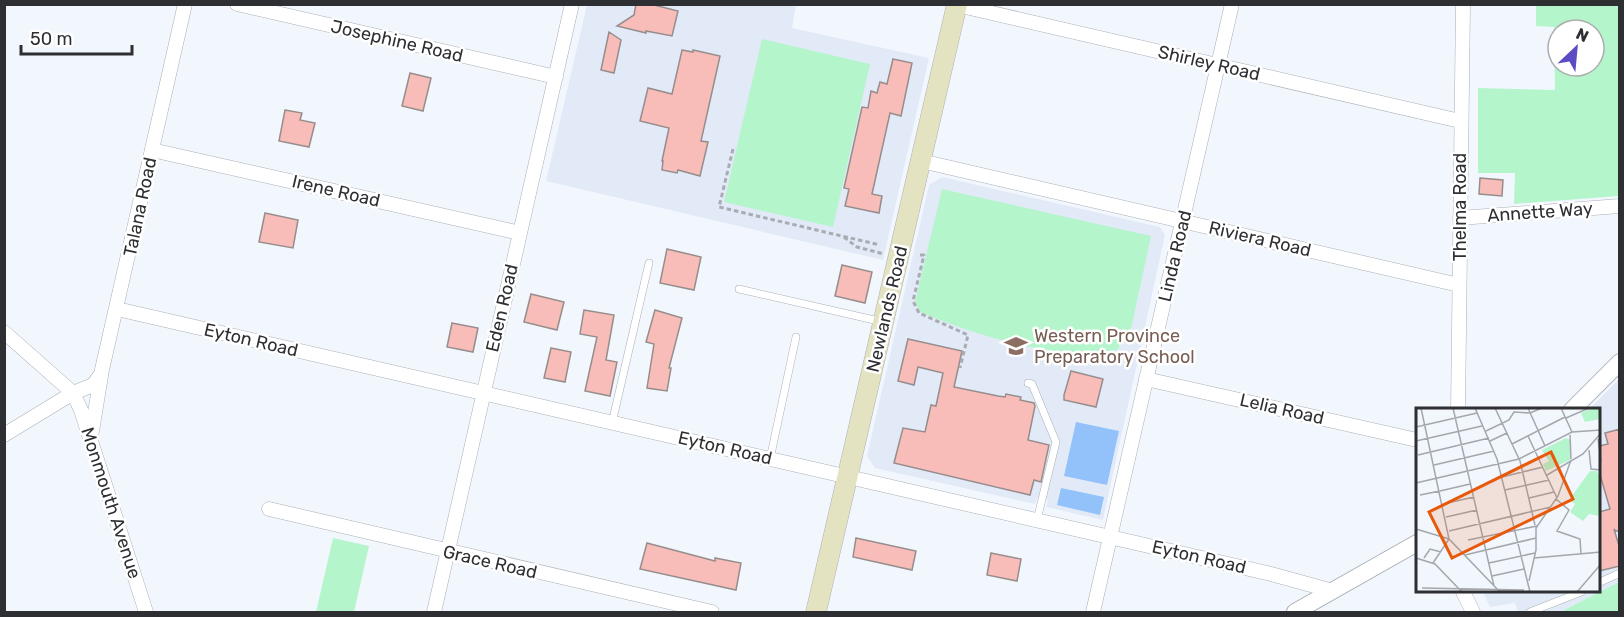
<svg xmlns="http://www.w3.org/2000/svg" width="1624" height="617" font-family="Rubik,sans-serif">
<rect width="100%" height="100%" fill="#f2f7fe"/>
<!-- built -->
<path fill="#e2eaf8" d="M 587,5 L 796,5 L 792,28 L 929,58 L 883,260 L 546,181 Z
M 942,177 L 1160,227 L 1165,235 L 1103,520 L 1046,507 L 1048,500 L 1037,498 L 1035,504 L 875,468 L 867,456 L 929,185 Z
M 1619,379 L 1619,582 L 1564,610 L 1564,612 L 1518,612 L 1515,603 L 1490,607 L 1483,592 L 1598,592 L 1598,410 L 1589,410 Z"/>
<!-- green -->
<path fill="#b4f5cc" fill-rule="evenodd" d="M 1536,5 L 1619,5 L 1619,196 L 1514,204 L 1515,173 L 1478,173 L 1478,88 L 1555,90 L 1554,27 L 1536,26 ZM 1558,30 L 1594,30 L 1594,66 L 1558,66 Z
M 762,39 L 870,64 L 833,227 L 724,202 Z
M 942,189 L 1151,236 L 1131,329 L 1117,350 C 1058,362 976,335 920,312 L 915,302 Z
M 333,538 L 369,546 L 354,612 L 316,612 Z
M 1619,582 L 1619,612 L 1564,612 L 1564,610 Z"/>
<!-- water -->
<path fill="#92c2f9" d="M 1076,422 L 1119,431 L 1107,485 L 1064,476 Z
M 1061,488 L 1104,497 L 1100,515 L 1057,505 Z"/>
<!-- building -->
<path fill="#f9bdb9" stroke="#968d8c" stroke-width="1.5" d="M 636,4 L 650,4 L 678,11 L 672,36 L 646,31 L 646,33 L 617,26 L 634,15 Z
M 609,32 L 621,40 L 614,73 L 601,70 Z
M 682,50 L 693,52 L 693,50 L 720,56 L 701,141 L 708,142 L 700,176 L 678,170 L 677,173 L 662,170 L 663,161 L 662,161 L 669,128 L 640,121 L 648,88 L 672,94 Z
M 893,59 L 912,63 L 901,116 L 890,113 L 872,194 L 882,196 L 879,213 L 845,206 L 849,189 L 844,188 L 862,107 L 868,108 L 871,91 L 877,93 L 880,82 L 887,84 Z
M 410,73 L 431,78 L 423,111 L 402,106 Z
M 285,110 L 302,113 L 300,120 L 315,123 L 309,147 L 279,141 Z
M 1480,178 L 1503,180 L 1502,196 L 1479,194 Z
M 265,213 L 298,220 L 293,248 L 259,242 Z
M 667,249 L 701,257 L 694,290 L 660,283 Z
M 842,265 L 872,272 L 865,303 L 835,296 Z
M 531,294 L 564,302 L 557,330 L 524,322 Z
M 584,310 L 614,315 L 606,360 L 617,362 L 610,396 L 585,391 L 597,337 L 580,334 Z
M 655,310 L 682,318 L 669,368 L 671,368 L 667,391 L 647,388 L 654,344 L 646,342 Z
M 452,323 L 478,328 L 473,352 L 447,347 Z
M 908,339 L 962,351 L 954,387 L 998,396 L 1005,397 L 1006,394 L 1021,397 L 1020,400 L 1034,403 L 1035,406 L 1028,440 L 1049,445 L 1041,482 L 1034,480 L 1030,495 L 894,463 L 903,428 L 925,432 L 931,405 L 936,406 L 943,373 L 918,367 L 914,385 L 898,381 Z
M 551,348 L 571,352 L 565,382 L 544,378 Z
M 1071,371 L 1103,379 L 1096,407 L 1064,400 L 1064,395 Z
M 1620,429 L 1620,531 L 1616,531 L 1614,529 L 1620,549 L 1620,566 L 1599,571 L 1599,512 L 1610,509 L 1601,478 L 1599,479 L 1599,446 L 1608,444 L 1605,433 Z
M 856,538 L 916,551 L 912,570 L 853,557 Z
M 647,543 L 715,561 L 715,558 L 741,563 L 736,590 L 640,569 Z
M 991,553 L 1021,559 L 1017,581 L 987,575 Z"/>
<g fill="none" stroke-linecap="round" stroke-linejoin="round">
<!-- service casing -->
<g stroke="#abb0b7" stroke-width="8">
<path id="service" d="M 739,289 L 883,322
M 1028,383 L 1032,384 L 1056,442 L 1037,520
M 612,423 L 649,263
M 770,459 L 796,337
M 1598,583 L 1620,573
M 1530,612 L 1581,592"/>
</g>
<!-- minor casing -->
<g stroke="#abb0b7" stroke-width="15">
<path id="minor" d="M 237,4 L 556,77
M 957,5 L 1460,121
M 152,150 L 520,233
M 921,161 L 1459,285
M 1460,218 L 1620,206
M 117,309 L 1271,574 L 1333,591
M 4,332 L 73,393 L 81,410 L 146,612
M 1146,379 L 1417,440
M 1458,410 L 1463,4
M 4,435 L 73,393 L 93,385 L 101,374 L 185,4
M 91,437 L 101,376
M 269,509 L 712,612
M 1463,592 L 1473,612
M 434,612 L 572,4
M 1093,612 L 1232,4"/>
</g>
<!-- tertiary casing -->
<g stroke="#abb0b7" stroke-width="18">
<path id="tertiary" d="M 1572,410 L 1620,362
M 1295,612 L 1417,543"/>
</g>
<!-- secondary casing -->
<g stroke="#abb0b7" stroke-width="21">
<path id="secondary" d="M 816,612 L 957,4"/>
</g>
<!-- path -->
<path stroke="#a9adb3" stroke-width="3" stroke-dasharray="4.5 3" stroke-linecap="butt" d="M 733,149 L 719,207 L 880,245
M 844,237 L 857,247 L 884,254
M 920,255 L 924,255 L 913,301 L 919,313 L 968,335 L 960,368"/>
<!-- service -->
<use href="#service" stroke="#fff" stroke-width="7"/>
<!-- minor -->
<use href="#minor" stroke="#fff" stroke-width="14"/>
<!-- tertiary -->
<use href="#tertiary" stroke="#fff" stroke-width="16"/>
<!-- secondary -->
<use href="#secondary" stroke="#e4e3c1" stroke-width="20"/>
</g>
<!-- icons -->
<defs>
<g id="school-bare" transform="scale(1.8)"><path d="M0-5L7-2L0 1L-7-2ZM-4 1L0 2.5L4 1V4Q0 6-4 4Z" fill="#8d6e63" stroke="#fff" stroke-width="2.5" paint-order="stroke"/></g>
</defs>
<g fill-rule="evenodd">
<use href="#school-bare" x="1016" y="346"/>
</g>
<g text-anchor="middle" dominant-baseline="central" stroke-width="5" stroke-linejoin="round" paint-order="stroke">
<!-- street labels -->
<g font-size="18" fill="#2e2f32" stroke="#fff">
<text transform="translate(397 41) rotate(13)">Josephine Road</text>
<text transform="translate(1209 63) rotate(13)">Shirley Road</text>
<text transform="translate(336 191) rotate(13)">Irene Road</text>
<text transform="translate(140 207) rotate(-78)">Talana Road</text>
<text transform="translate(1460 207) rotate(-90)">Thelma Road</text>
<text transform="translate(1540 212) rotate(-4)">Annette Way</text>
<text transform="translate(1260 239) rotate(13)">Riviera Road</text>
<text transform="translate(1175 256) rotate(-77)">Linda Road</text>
<text transform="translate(502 308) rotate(-77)">Eden Road</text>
<text transform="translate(887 309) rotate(-77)">Newlands Road</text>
<text transform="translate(251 340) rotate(13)">Eyton Road</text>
<text transform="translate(1282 409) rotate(13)">Lelia Road</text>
<text transform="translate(725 448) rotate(13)">Eyton Road</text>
<text transform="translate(111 503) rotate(72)">Monmouth Avenue</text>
<text transform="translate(1199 557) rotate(13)">Eyton Road</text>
<text transform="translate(490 562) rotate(13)">Grace Road</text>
</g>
<!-- education labels -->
<g font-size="18" fill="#785e54" stroke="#fff" text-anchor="start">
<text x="1034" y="336">Western Province<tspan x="1034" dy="21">Preparatory School</tspan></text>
</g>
</g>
<!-- overview -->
<g transform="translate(1416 408)">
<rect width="184" height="184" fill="#f2f7fe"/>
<path d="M 176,0 L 184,0 L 184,11 L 169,14 L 165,5 ZM 150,30 L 154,32 L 154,52 L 130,63 L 127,56 L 133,53 L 126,42 ZM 174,63 L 181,63 L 184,70 L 184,108 L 173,106 L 167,113 L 154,104 L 159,96 L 153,92 Z" fill="#b4f5cc"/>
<path fill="none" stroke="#a4a7ac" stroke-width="1.5" d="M 5,0 L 33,131M 37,0 L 78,178M 59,0 L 81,51 L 114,184M 79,0 L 104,53 L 119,117M 112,0 L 129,38M 145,0 L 156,24M 150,10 L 173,0M 0,19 L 61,5M 70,23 L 93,12 L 98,4 L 114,5 L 126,0M 154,27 L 155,51M 112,28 L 141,90M 182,31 L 185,53M 0,33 L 66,18M 74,33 L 91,25M 96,36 L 149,9M 173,42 L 175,61 L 185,62M 2,47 L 73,30M 18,57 L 78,43M 131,67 L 167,46 L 185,25M 86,69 L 127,59M 0,75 L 103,51 L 156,24 L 185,22M 89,82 L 133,72M 24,83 L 54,76M 4,87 L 24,83M 113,90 L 138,84M 140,91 L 153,102 L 141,123 L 164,131 L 165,146M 27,96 L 58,89M 30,109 L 61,102M 0,121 L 33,131 L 84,184M 33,123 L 135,99M 52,132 L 121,118M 49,147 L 120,130M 0,150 L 19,156 L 46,184M 8,150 L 14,141 L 25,144M 118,150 L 185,144M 17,155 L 33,131M 73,155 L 119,145M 76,168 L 108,161M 113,173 L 120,142 L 120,120 L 142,88 L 155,52M 6,180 L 108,182M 161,184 L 185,156"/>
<path fill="#e8590c" fill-opacity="0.15" stroke="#e8590c" stroke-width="3" d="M 135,44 L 157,91 L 36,150 L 13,104 Z"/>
<rect width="184" height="184" fill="none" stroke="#2e2f32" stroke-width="3"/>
</g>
<!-- border -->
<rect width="1624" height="617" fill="none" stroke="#2e2f32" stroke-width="12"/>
<!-- north arrow -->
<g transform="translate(1576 48) rotate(26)"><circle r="28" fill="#ffffff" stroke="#abacad" stroke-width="1.5"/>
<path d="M0-4.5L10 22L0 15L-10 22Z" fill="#5b4bc4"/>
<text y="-9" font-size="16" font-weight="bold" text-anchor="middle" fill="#2e2f32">N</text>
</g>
<!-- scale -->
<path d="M21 45v9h111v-9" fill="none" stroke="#2e2f32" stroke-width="3"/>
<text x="30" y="45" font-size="18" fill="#2e2f32" stroke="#ffffff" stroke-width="4.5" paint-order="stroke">50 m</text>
</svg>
